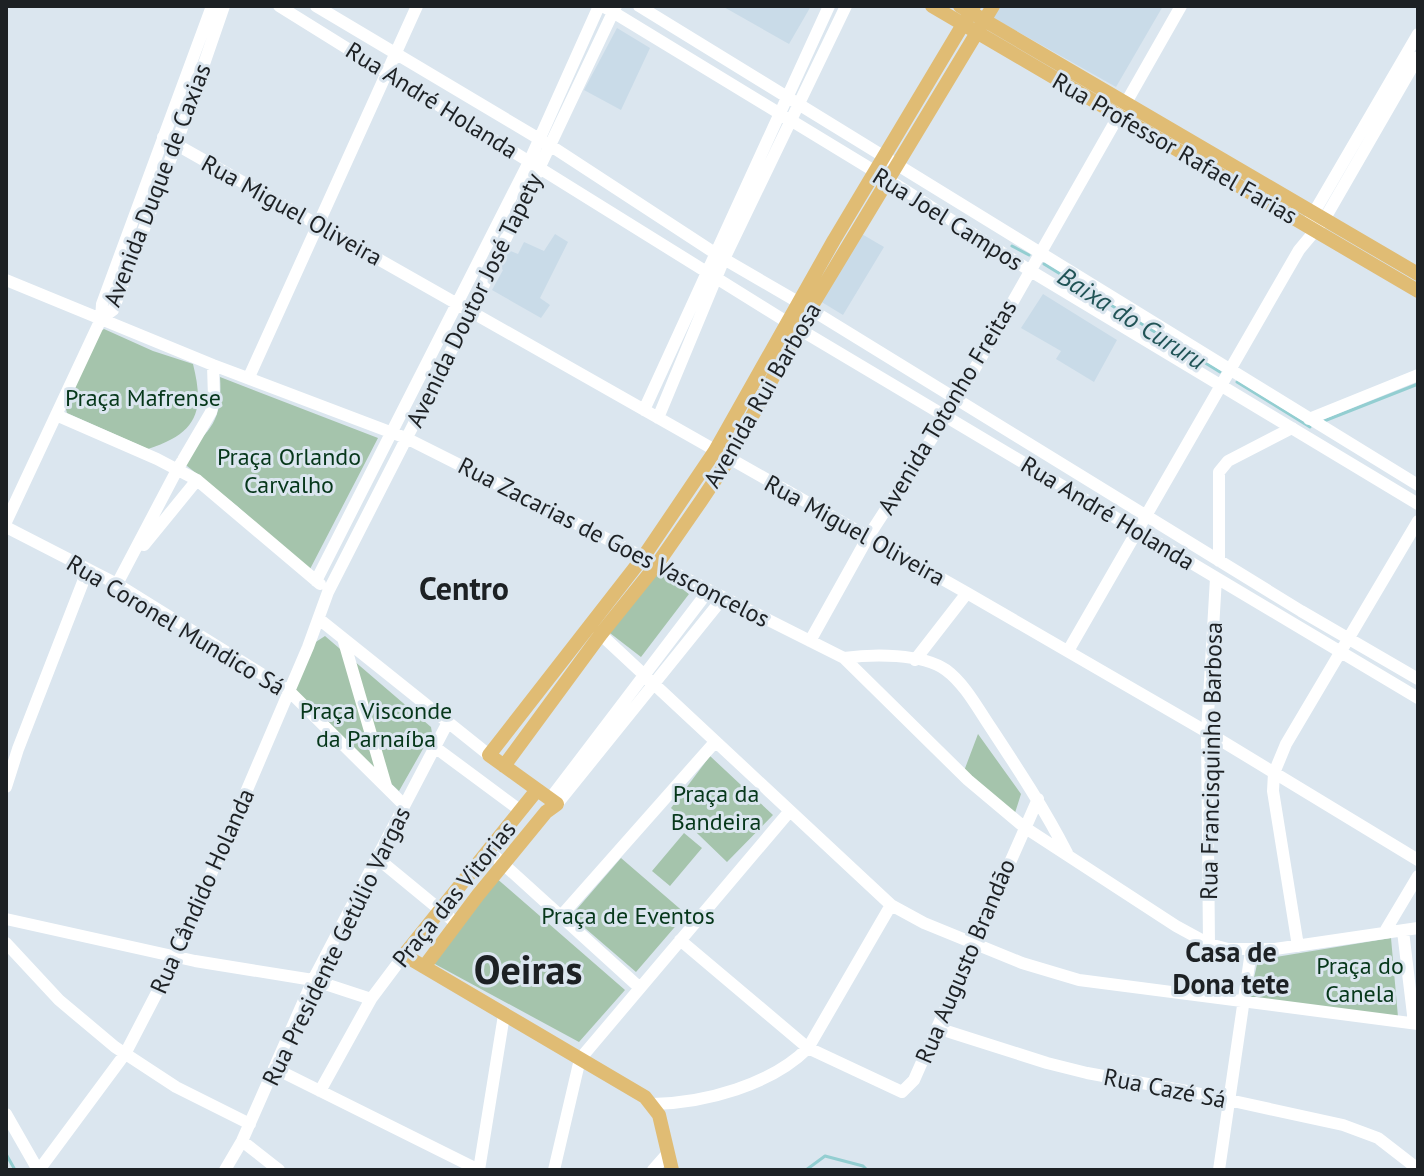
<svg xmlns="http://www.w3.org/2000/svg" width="1424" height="1176" font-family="'PT Sans',sans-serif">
<rect width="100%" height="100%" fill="#dbe6ef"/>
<!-- built -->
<path fill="#c9dbe8" d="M 722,6 L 811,6 L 789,44 Z
M 996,6 L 1163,6 L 1116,87 L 990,16 Z
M 617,28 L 650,48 L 621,110 L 584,90 Z
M 860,233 L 884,247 L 843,315 L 820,301 Z
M 555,234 L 568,242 L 540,298 L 550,305 L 541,318 L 492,290 L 503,270 L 498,266 L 508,250 L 518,254 L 524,242 L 544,251 Z
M 1043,294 L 1117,340 L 1094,382 L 1056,359 L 1061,351 L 1021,328 Z"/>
<!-- green -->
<path fill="#a5c4ac" d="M 104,329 L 153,351 L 193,364 C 205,412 197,433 148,449 L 67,413 L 64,402 L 98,333 Z
M 220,377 L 378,438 L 309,571 L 237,506 L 177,458 C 211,433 223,420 220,377 Z
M 654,568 L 689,594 L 641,657 L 606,630 Z
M 325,636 L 431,727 L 432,733 L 399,791 L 342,738 L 290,684 L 308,647 Z
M 978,734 L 1021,794 L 1013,819 L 964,771 Z
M 710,756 L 773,815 L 727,862 L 671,808 Z
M 684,833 L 702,848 L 670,886 L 652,871 Z
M 621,858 L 686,914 L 636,972 L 571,916 Z
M 495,877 L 625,990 L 579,1042 L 433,963 Z
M 1391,938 L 1398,1017 L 1249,1000 L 1258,960 Z"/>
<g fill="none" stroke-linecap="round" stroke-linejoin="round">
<!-- stream -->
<path stroke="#93ced1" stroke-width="3" d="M 1012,246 L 1029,255
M 1044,264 L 1220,372
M 1237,382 L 1310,427
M 1324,421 L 1418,384
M 6,1154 L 15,1170
M 806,1170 L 825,1156 L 863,1166 L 867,1170"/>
<!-- minor -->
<path stroke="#fff" stroke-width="12" d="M 279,6 L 787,322
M 316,6 L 551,146 L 724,259 L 798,302
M 603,6 L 889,180 L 1029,270 L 1418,504
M 639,6 L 1418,485
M 163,137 L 967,593 L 1207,732 L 1418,860
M 1309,221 L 1418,34
M 6,280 L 213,365 L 406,438 L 844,658 L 968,780 L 1024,827 L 1176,926 L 1209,944 L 1228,949 L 1275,949 L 1418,928
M 810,309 L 1301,611 L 1418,679
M 101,319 L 113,310 L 176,145 L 224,6
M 799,329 L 1418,698
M 249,377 L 417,6
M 644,410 L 829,6
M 56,415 L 157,459 L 197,480 L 320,584
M 658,418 L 724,259 L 846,6
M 1309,419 L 1418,375
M 6,522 L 101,319 L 102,304 L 212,6
M 6,527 L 117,584 L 289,691 L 404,805
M 144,545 L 197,480
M 1219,561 L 1219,472 L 1228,461 L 1292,428
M 316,581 L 530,160 L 599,6
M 117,584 L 177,470 L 211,412 L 214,398 L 213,365
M 319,619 L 489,755
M 596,630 L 891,905 L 924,923 L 1022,963 L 1079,980 L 1418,1024
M 343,638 L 386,786
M 810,641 L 868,537 L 958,398 L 1181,6
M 1068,651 L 1299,250 L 1324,220 L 1418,57
M 844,658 C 872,654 922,653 946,670 C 965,684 978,709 991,728 C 1018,769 1045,810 1067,853
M 915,660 L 967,593
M 436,748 L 521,811
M 6,787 L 18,749 L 88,569
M 550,799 L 709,590
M 557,804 L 723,598
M 489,851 L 640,988
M 377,858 L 456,923
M 561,916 L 715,742
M 6,919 L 195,961 L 313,980 L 371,999
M 1403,931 L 1414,1023
M 1384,933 L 1418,876
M 680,940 L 808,1048 L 902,1092 L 914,1080 L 1038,799
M 6,943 L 59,1000 L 115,1047 L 176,1087 L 250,1124
M 1209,944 L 1207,732 L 1216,578
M 1298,946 L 1273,791 L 1274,773 L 1286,744 L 1418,521
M 937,1028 L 1047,1063 L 1087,1073 L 1192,1092 L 1343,1125 L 1378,1138 L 1418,1169
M 274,1068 L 479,1170
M 320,1091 L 371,999 L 404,955
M 653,1104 C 705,1103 771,1085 808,1048 L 891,905
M 6,1114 L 38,1170
M 242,1141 L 279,1170
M 39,1170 L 125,1054 L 176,956 L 308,647 L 328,592 L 471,312 L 616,6
M 225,1170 L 242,1141 L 313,980 L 448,722
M 479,1170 L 504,1015
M 554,1170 L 580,1059 L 789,812
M 653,1170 L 668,1153
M 1219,1170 L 1251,951"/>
<!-- major -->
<path stroke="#e0bc74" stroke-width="14" d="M 932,6 L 1418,291
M 960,6 L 1418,274
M 504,766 L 601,634 L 658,563 L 701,501 L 729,459 L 810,309 L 993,6
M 537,790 L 404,955 L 645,1097 L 659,1115 L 672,1170
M 424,967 L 478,895 L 546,812 L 557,804 L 489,755 L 644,556 L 715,451 L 834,240 L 974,6"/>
</g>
<g text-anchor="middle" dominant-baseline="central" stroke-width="6" stroke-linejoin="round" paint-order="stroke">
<!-- street labels -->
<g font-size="24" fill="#1d2124" stroke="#dbe6ef">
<text transform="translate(432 100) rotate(32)">Rua André Holanda</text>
<text transform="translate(1175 148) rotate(30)">Rua Professor Rafael Farias</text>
<text transform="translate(157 185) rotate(-69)">Avenida Duque de Caxias</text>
<text transform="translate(292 210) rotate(29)">Rua Miguel Oliveira</text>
<text transform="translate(948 219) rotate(32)">Rua Joel Campos</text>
<text transform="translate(474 300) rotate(-64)">Avenida Doutor José Tapety</text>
<text transform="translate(762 395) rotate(-60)">Avenida Rui Barbosa</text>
<text transform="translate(947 407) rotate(-59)">Avenida Totonho Freitas</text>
<text transform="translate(1108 513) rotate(31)">Rua André Holanda</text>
<text transform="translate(855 530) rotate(29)">Rua Miguel Oliveira</text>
<text transform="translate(614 542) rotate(27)">Rua Zacarias de Goes Vasconcelos</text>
<text transform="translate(176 625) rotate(31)">Rua Coronel Mundico Sá</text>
<text transform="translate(1211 761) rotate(-89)">Rua Francisquinho Barbosa</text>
<text transform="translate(202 891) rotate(-66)">Rua Cândido Holanda</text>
<text transform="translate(454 894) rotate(-51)">Praça das Vitorias</text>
<text transform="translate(336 946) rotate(-64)">Rua Presidente Getúlio Vargas</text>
<text transform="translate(965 961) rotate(-67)">Rua Augusto Brandão</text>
<text transform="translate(1165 1088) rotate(11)">Rua Cazé Sá</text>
</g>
<!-- park labels -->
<g font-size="24" fill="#06371a" stroke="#dbe6ef">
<text x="143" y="397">Praça Mafrense</text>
<text x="289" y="456">Praça Orlando<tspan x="289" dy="28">Carvalho</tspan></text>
<text x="376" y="710">Praça Visconde<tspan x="376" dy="28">da Parnaíba</tspan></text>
<text x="716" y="793">Praça da<tspan x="716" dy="28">Bandeira</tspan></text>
<text x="628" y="915">Praça de Eventos</text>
<text x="1360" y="965">Praça do<tspan x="1360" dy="28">Canela</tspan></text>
</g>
<!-- water labels -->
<g font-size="26" font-style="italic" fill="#215457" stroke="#dbe6ef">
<text transform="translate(1132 318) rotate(32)">Baixa do Cururu</text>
</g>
<!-- quarter labels -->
<g font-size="28" font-weight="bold" fill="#1d2124" stroke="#dbe6ef">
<text x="1231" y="951">Casa de<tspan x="1231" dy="32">Dona tete</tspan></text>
</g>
<!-- district labels -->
<g font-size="32" font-weight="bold" fill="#1d2124" stroke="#dbe6ef">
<text x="464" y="588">Centro</text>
</g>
<!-- town labels -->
<g font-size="40" font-weight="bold" fill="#1d2124" stroke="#dbe6ef">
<text x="528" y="969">Oeiras</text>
</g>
</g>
<!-- border -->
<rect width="1424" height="1176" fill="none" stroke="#1d2124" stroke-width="16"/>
</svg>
